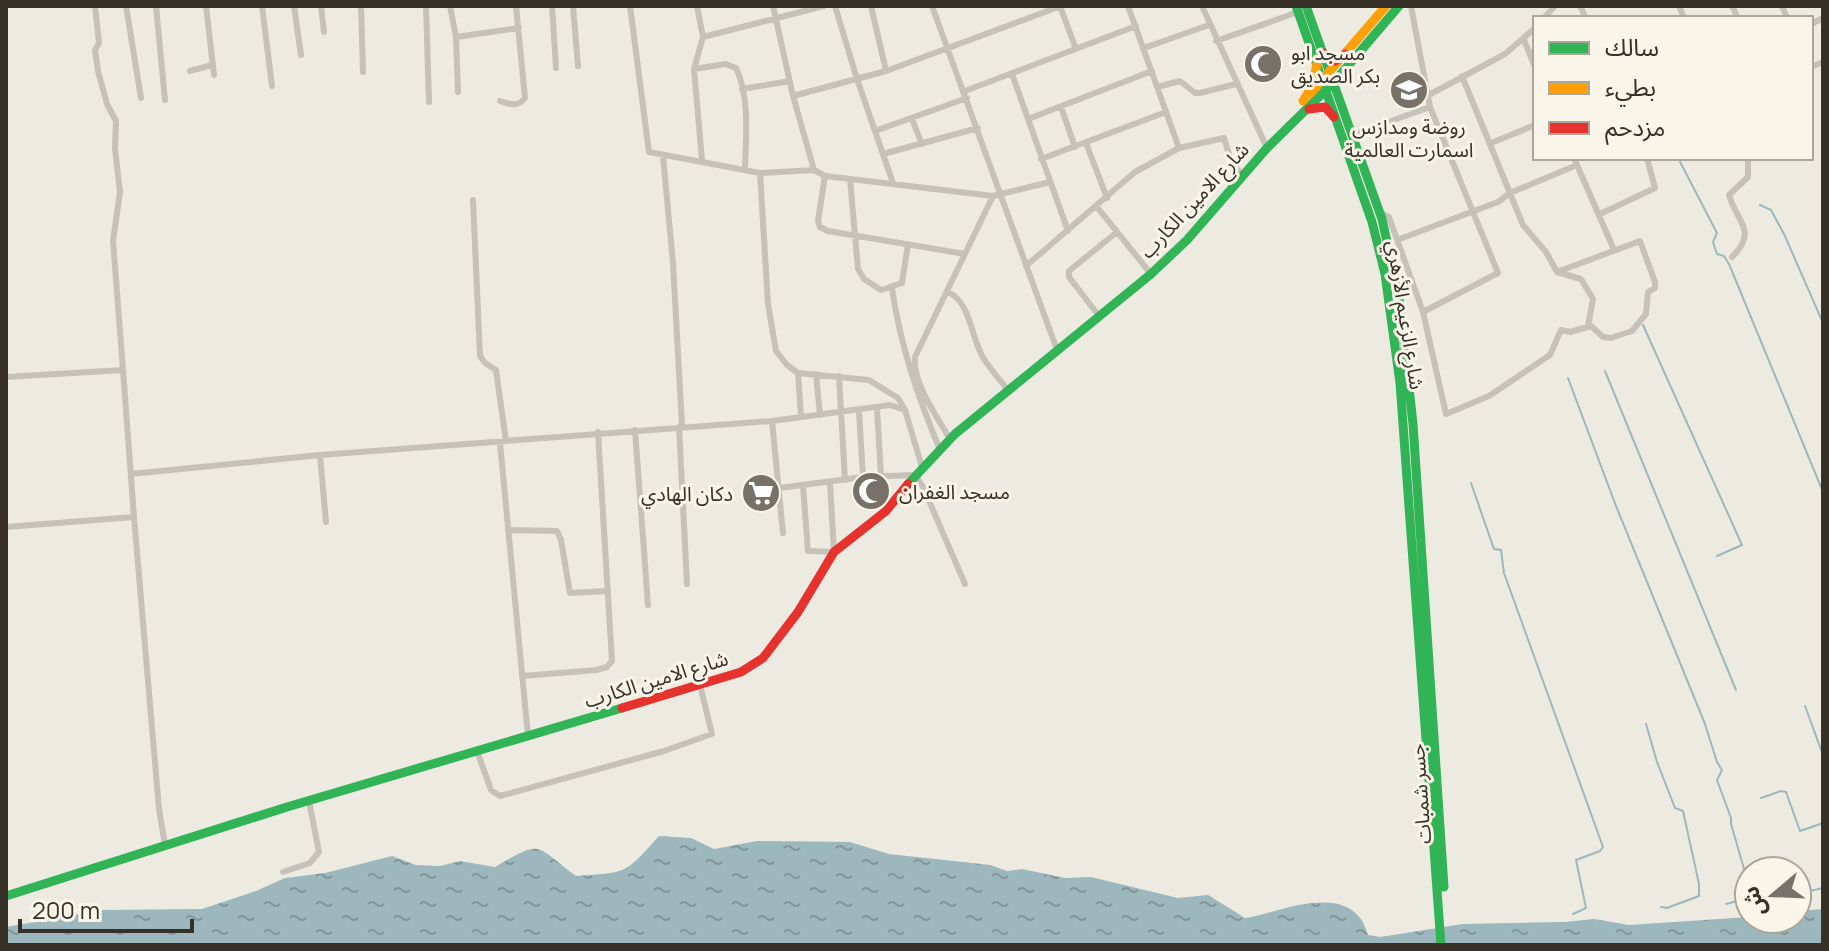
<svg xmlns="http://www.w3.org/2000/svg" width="1829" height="951" font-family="Manrope,'Noto Sans Arabic',sans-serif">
<defs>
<pattern id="water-ripples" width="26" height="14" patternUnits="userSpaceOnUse" patternTransform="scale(2)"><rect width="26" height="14" fill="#9db8bd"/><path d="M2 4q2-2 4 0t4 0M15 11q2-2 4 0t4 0" fill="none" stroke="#81969a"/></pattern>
</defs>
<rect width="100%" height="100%" fill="#edeae1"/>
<!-- water -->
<path fill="url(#water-ripples)" d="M 659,836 L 691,838 L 714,849 L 757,841 L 850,842 L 889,854 L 990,865 L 1007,871 L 1022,869 L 1065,878 L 1091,877 L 1178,898 L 1208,895 L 1245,918 C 1277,913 1336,886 1360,918 C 1364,922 1366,930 1368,935 L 1380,937 L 1463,924 L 1565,922 L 1594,919 L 1629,925 L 1749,917 L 1797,919 L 1797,911 L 1823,909 L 1823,945 L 6,945 L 6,927 L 101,910 L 202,909 L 256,891 L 285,878 L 325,873 L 392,856 L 416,865 L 440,866 L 460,861 L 495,867 C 543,839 533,844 576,876 C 627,872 623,876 659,836 Z"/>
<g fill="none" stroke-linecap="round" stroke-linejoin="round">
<!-- stream -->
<path stroke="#9db8bd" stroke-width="2" d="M 1678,158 L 1717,233 L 1713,242 L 1717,254 L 1724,256 L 1729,264 L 1823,492
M 1760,205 L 1771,210 L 1784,234 L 1823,323
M 1643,325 L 1742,545 L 1717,556
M 1605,371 L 1736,690
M 1568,378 L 1616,506 L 1705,724 L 1717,762 L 1722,770 L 1717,780 L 1731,818 L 1731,824 L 1749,886
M 1471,483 L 1494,549 L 1501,550 L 1504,573 L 1603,847 L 1600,851 L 1576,860 L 1586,908 L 1573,914
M 1805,706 L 1823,755
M 1646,724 L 1657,762 L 1675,808 L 1683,811 L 1699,884 L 1699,896 L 1667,908 L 1661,907
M 1761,798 L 1781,791 L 1786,792 L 1800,831 L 1823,823
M 1797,894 L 1823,888
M 1726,904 L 1749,898"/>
<!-- street -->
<path stroke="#c6c2ba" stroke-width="6" d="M 95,6 L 99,43 L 95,50 L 98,71 L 107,104 L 116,121 L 115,149 L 120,192 L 113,241 L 123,370
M 126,6 L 141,98
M 156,6 L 165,100
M 206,6 L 214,75
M 262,6 L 272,86
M 294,6 L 301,55
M 321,6 L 324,32
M 361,6 L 363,72
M 426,6 L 429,102
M 450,6 L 456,37 L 458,92
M 552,6 L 556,68
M 573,6 L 578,66
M 630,6 L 649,152 L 760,173 L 814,170 L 825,176 L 993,196 L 1050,182
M 697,6 L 703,37 L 694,69 L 702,160
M 773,6 L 793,96 L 814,170
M 835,6 L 857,79 L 893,183
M 871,6 L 886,71
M 932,6 L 1057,350
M 1060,6 L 1076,49
M 1128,6 L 1179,148 L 1224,138 L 1232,164 L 1243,175
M 1202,6 L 1267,148
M 1411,6 L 1430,107 L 1498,273 L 1423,312
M 1580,6 L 1586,18
M 1679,6 L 1684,18
M 1732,6 L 1738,18
M 1782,6 L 1787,18
M 1544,18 L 1555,6
M 1811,24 L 1823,18
M 456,37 L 519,28
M 703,37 L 824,6
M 1524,40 L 1535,67
M 1216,41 L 1298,12
M 1144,48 L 1209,25
M 1811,67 L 1823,62
M 694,69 L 726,64 L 736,68 C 750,97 746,137 745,168
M 190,71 L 212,65
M 1012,74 L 1068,231
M 1462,76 L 1523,225 L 1546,252 L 1557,272 L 1581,279 L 1593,299 L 1588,326
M 1157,87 L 1180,81 L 1195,93 L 1200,93 L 1236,84
M 742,89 L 790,81
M 965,91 L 1136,26
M 793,96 L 886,71 L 1061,6
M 1427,96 L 1505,54 L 1535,28
M 500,101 C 510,104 517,108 525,98 L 516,6
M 1061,107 L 1075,147
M 912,119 L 922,144
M 1028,119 L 1152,71
M 875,131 L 967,98
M 1352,135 L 1430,107
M 1086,143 L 1107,198
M 1491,143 L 1535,125
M 883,154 L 978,128
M 663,156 L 673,263 L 682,426
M 1574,158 L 1614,250
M 1041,159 L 1166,112
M 760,173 L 768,304 L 776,351 L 787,365 L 798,373 L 869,380 L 898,398 L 905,410
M 825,176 L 818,221 L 820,227 L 828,231 L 965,254
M 850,179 L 858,269 L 864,279 L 881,290 L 902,283 L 908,244
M 473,200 L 480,356 L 485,363 L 496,370 L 506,441
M 1097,207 L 1151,274
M 1380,212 L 1389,217 L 1423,312 L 1446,414 L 1489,396 L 1550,355 L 1561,330 L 1570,332 L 1591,326 L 1603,337 L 1611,338 L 1632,331 L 1646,314 L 1648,292 L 1655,288 L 1655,282 L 1640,241 L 1557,272
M 1600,214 L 1655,188 L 1647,158
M 1397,240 L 1498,202 L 1510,193 L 1577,165
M 1732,257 C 1759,231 1736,221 1729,195 L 1748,177 L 1748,158
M 1026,266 L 1135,172 L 1179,148
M 892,288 C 900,345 918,397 940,450
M 947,292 C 971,300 971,340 984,359 C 991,370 1000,380 1008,390
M 1099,316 L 1069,277 L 1069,271 L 1117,232
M 798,373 L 801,416
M 816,374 L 820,415
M 839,376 L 845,480
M 6,377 L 123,370 L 134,517
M 877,408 L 881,476
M 859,411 L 863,477
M 772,421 L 783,533
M 679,427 L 687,584
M 635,430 L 648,605
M 950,439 C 937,417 912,382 915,357 L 993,196
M 500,443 L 528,736
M 320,455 L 326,522
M 131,474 L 320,455 L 772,421 L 890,405 L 905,410 L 922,467
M 830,483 L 834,551
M 803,486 L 808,551 L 834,552
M 779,488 L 863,477 L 915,475 L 923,487 L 965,584
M 6,527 L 134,517 L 159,809 L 165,845
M 508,530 L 557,531 L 561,540 L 570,593 L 608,591
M 522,676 L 596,670 L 607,667 L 612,661 L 598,432
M 477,751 L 491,790 L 500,796 L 664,751 L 712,734 L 700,685
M 283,872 L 310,863 L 319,852 L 309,801"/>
<!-- fast -->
<path stroke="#30b455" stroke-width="9" d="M 1296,6 L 1372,222 L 1385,274 L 1400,383 L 1441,945
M 1306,6 L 1382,219 L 1399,297 L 1413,424 L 1444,887
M 908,484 L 955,434 L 1151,274 L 1187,240 L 1267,148 L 1334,82 L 1399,6
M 6,896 L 287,807 L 622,708"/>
<!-- slow -->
<path stroke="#ff9f0a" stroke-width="9" d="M 1310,94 L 1386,6
M 1303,101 L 1312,86 L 1317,64"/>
<!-- jam -->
<path stroke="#e5322d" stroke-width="9" d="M 1324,53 L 1330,60 L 1335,61 L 1345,54
M 1309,109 L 1325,107 L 1334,117
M 622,708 L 741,672 L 763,658 L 798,612 L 834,552 L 886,511 L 908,484"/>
</g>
<!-- icons -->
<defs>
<g id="mosque-disc" transform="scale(2)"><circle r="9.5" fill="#777169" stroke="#f9f5e8"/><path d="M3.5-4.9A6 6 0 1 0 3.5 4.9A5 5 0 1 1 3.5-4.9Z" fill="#fff"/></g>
<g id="school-disc" transform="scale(2)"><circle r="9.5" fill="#777169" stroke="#f9f5e8"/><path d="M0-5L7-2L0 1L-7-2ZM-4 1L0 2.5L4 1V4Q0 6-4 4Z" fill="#fff"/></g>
<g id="supermarket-disc" transform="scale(2)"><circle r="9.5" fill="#777169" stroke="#f9f5e8"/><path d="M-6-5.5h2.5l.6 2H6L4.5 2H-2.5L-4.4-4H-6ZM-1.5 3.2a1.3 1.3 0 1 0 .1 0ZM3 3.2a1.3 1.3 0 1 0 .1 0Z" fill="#fff"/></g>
</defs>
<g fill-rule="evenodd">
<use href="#mosque-disc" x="1263" y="64"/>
<use href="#school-disc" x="1409" y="90"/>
<use href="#mosque-disc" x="871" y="491"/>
<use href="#supermarket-disc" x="761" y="493"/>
</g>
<g text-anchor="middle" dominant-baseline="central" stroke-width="6" stroke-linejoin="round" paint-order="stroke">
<!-- poi labels -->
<g font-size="20" fill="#373028" stroke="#f9f5e8" text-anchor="start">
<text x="1291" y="52">مسجد ابو<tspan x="1291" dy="23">بكر الصديق</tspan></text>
<text x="1409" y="126" text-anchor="middle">روضة ومدازس<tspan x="1409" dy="23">اسمارت العالمية</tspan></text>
<text x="899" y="491">مسجد الغفران</text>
<text x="733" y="493" text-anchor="end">دكان الهادي</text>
</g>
<!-- street labels -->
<g font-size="20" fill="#373028" stroke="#f9f5e8">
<text transform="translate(1194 200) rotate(-47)">شارع الامين الكارب</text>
<text transform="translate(1406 315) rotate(81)">شارع الزعيم الأزهري</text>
<text transform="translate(656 679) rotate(-17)">شارع الامين الكارب</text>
<text transform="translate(1420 794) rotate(-94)">جسر شمبات</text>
</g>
</g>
<!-- border -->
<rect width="1829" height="951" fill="none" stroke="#373028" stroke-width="16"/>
<!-- legend -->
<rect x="1533" y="16" width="280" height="144" fill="#f9f5e8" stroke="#aba69b" stroke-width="2"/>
<rect x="1549" y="42" width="40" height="12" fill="#30b455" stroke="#aba69b" stroke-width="2"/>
<text x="1605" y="56" font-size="24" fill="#373028">سالك</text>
<rect x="1549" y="82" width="40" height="12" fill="#ff9f0a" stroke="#aba69b" stroke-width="2"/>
<text x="1605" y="96" font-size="24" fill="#373028">بطيء</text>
<rect x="1549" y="122" width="40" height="12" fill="#e5322d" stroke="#aba69b" stroke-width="2"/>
<text x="1605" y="136" font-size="24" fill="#373028">مزدحم</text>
<!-- north arrow -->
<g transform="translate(1773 895) rotate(251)"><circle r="38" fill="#f9f5e8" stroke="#aba69b" stroke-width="2"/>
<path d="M0-6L14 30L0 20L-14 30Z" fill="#777169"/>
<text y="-12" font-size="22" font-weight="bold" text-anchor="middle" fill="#373028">ش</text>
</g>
<!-- scale -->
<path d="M20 919v12h172v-12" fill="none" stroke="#373028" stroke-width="4"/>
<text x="32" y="919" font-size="24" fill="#373028" stroke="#f9f5e8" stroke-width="6" paint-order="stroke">200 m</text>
</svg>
